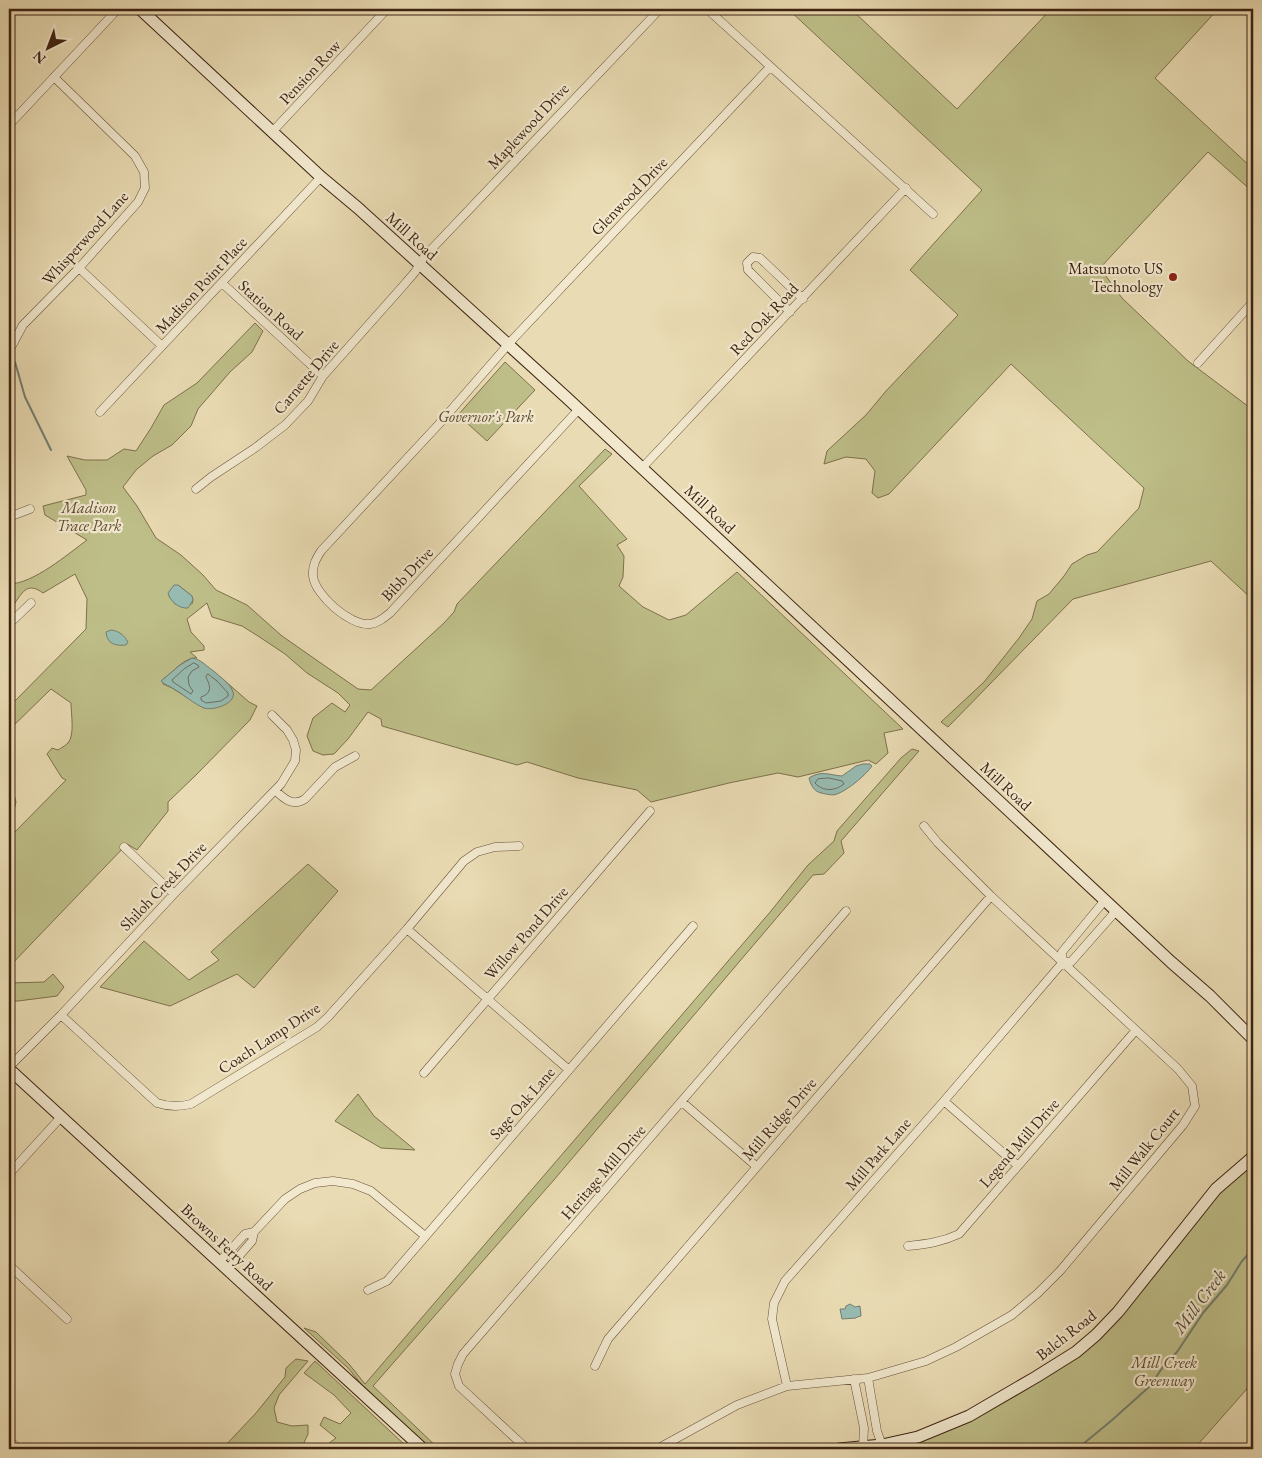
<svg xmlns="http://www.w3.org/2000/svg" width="1262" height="1458" font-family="'EB Garamond',serif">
<rect width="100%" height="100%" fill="#e9dbb3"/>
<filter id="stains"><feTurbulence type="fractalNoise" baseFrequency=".004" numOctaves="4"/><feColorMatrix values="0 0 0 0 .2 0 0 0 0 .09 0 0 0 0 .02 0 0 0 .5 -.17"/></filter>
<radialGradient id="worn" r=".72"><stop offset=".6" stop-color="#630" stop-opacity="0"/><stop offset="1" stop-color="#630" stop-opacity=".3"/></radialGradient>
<!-- green -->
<path fill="#bebe88" stroke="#7e704c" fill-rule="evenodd" d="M 788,9 L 851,9 L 957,109 L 1051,9 L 1218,9 L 1155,78 L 1253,169 L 1253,192 L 1208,152 L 1100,268 L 1122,298 L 1188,361 L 1253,410 L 1253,600 L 1211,561 L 1073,599 L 948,727 L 941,722 L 984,682 L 1019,638 L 1032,619 L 1037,601 L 1049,594 L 1064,576 L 1072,564 L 1087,555 L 1097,552 L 1124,524 L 1139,508 L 1144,488 L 1011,364 L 889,494 L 878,498 L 872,493 L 875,471 L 866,459 L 846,457 L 824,464 L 827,451 L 866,415 L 886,391 L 958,315 L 910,270 L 982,190 Z
M 255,323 L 263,331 L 252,352 L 230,372 L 198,409 L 191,426 L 172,445 L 153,456 L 136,470 L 123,487 L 137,506 L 156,538 L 181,555 L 203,575 L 216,590 L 247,605 L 282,636 L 358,689 L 371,690 L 444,623 L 454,612 L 457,604 L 605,449 L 612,454 L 579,486 L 627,539 L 617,545 L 624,556 L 623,577 L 619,586 L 643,607 L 669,620 L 686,615 L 737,572 L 903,729 L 884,733 L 888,753 L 876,764 L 868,760 L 798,777 L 778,773 L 729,783 L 651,802 L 637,790 L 578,778 L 527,762 L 517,765 L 382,726 L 381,719 L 368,712 L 348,739 L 334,754 L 323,755 L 313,751 L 307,736 L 313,718 L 332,703 L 345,712 L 350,705 L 338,693 L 307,673 L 285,654 L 258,636 L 242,626 L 212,617 L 207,603 L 187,619 L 191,632 L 204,646 L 204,650 L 190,652 L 197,658 C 184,657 174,672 163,679 L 163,684 L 172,688 L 204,708 L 232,689 L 225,681 L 249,702 L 257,706 L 250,720 L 196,775 L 168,802 L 168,811 L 137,850 L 127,844 L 9,967 L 9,838 L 66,780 L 62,778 L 47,754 L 52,748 L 58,750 C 61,748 65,746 68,743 C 75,735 71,714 71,703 L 51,689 L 9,730 L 9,707 L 86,629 L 87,599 L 75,574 L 43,593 C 28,582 23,591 15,603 L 9,594 L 9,584 C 33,584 68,554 87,540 L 45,515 L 43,506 L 86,495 L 86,490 L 67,456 L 85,460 L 107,460 L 124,449 L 136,451 L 151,428 L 164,405 L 197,383 ZM 178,585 L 192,596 L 193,600 L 192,604 L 175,604 L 169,596 Z
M 505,362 L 535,390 L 487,441 L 458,415 Z
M 912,749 L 919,751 L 841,841 L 844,853 L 824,874 L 813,875 L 553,1181 L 373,1386 L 439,1449 L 430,1449 L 362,1385 L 348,1368 L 304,1328 L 316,1332 L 349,1364 L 365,1384 L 771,911 L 808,865 L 834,841 L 837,831 L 901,758 Z
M 9,782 L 11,784 L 16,802 L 11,822 L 9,824 Z
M 308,864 L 338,891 L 254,988 L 237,974 L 170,1006 L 100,987 L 144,941 L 189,980 L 219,960 L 211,952 Z
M 53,974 L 64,987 L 57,996 L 18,1001 L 9,1001 L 9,983 L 44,982 Z
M 358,1094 L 374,1116 L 415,1150 L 381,1148 L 335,1121 Z
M 1253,1157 L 1253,1382 L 1194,1449 L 839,1449 L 882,1445 L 969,1416 L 1096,1335 L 1216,1189 Z
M 296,1359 L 308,1361 L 279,1395 L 274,1408 L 277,1422 L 292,1426 L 308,1425 L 308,1434 L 301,1449 L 222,1449 L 256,1413 L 285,1377 L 286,1368 Z
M 315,1361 L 406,1446 L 402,1449 L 321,1449 L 336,1438 L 320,1425 L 324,1417 L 340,1424 L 351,1413 L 334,1395 L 304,1373 Z"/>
<!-- water -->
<path fill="#97bbb1" stroke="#737e71" d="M 174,585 L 178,585 L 192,596 L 193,600 L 188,608 C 179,609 170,601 168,593 Z
M 111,630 C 119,631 124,635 128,642 L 126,645 C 115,646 107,644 106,632 Z
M 192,658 C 201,659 207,667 215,672 C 220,677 231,684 233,692 C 237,704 212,711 204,708 C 194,704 183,694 174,689 C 170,686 165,685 161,681 L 180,665 Z
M 863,764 L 870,764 L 872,766 C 866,775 848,790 837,794 C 832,796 827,794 821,793 C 814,791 811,786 809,778 C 821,770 829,775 842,776 L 856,766 Z
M 850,1304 L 855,1307 L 860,1306 L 861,1316 L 857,1317 L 856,1318 L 842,1319 L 840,1309 L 845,1309 L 846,1306 Z"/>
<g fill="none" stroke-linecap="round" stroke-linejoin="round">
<!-- shore -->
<path stroke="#6a6f61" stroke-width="1" d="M 194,663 L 198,665 L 199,667 L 192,671 L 188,677 L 189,685 L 193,691 L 191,694 L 173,682 L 172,680 L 184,669 Z
M 208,674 L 217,681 L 228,693 L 228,696 L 221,701 L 206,703 L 201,700 L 201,697 C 213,693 210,685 206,677 Z
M 829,778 L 842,781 L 844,784 C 835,791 823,792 815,783 L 818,779 Z"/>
<!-- stream -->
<path stroke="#737e71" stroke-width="2" d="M 15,362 L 25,397 L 51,450
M 1077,1449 L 1111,1421 L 1149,1387 L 1165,1364 L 1177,1352 L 1203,1313 L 1227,1285 L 1242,1261 L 1253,1249"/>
<!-- street casing -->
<g stroke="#69513a" stroke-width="9">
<path id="street" d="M 707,9 L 933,214
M 9,125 L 118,9
M 273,131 L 387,9
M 79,268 L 162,346
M 222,283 L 323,376
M 790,312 L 748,270 L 747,263 L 753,257 L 760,258 L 803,299
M 9,351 L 23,325 L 79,268 L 138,202 L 145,188 L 144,172 L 135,156 L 54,77
M 1198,363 L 1253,302
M 579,409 L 390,613 C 384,618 378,623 370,624 C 350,626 315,595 313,576 C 312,566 316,559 321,551 L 439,424 L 513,339 L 770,67
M 100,412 L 321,177
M 642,468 L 906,188
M 196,489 L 211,477 L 255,448 L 285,425 L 308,401 L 323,376 L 403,286 L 415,272 L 424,257 L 660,9
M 9,517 L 30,509
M 9,624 L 31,603
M 275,790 C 284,799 293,807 305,799 L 335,767 L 355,756
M 124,847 L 174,894
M 407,929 L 569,1070
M 1063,962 L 1071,962 L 1116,911
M 61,1015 L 157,1103 C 169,1107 179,1107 191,1104 L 317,1027 L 328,1017 L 407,929 L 464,861 L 477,852 L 495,847 L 519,846
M 9,1067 L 61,1015 L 174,894 L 281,784 L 295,761 L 296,750 L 293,740 L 287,730 L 272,715
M 424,1073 L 650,811
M 944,1101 L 1017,1165
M 682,1102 L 756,1166
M 9,1174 L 61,1117
M 908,1246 C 927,1244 942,1242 959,1234 L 1136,1030
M 219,1262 L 245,1234 L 254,1232 L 285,1199 L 300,1189 L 315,1183 L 333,1181 L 353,1184 L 371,1191 L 425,1236
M 9,1265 L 67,1319
M 227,1270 L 252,1241 L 254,1232
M 368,1290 L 387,1281 L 693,926
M 595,1366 L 608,1339 L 991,896
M 868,1378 L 877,1431 L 882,1445
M 854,1379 L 864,1428 L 863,1447
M 787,1386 L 772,1319 L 774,1303 L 785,1281 L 944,1101 L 1063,962 L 1062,952 L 1105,900
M 9,1440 L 19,1449
M 527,1449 L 459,1386 L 455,1374 L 458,1364 L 463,1354 L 846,911
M 657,1449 L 737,1405 L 787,1386 L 868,1378 L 926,1361 L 956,1347 L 1012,1315 L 1038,1293 L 1060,1271 L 1183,1125 L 1195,1106 L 1192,1086 L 1178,1069 L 991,896 L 938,843 L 924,826"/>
</g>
<!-- secondary casing -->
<g stroke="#3e2311" stroke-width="13">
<path id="secondary" d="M 140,9 L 321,177 L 358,208 L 567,398 L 1171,962 L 1210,996 L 1253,1039
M 9,1069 L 423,1449
M 839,1449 L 882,1445 L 918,1437 L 969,1416 L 1036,1377 L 1076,1352 L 1096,1335 L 1118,1312 L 1216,1189 L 1253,1157"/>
</g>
<!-- street -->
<use href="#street" stroke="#f1e8ce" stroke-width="8"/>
<!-- secondary -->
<use href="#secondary" stroke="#f1e8ce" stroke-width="11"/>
</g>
<!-- markers -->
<circle fill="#8f2418" stroke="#f1e8ce" stroke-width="2" cx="1173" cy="277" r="5"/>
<g text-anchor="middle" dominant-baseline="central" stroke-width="4.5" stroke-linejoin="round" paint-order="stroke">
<!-- street labels -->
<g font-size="16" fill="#3e2311" stroke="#f1e8ce">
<text transform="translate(310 72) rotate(-47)">Pension Row</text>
<text transform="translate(528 126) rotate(-47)">Maplewood Drive</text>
<text transform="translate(629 196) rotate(-46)">Glenwood Drive</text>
<text transform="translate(412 236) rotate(42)">Mill Road</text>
<text transform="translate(85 238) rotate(-48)">Whisperwood Lane</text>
<text transform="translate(201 285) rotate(-47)">Madison Point Place</text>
<text transform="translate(271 310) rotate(42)">Station Road</text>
<text transform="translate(764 319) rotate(-47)">Red Oak Road</text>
<text transform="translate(306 377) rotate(-50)">Carnette Drive</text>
<text transform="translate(710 509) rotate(43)">Mill Road</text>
<text transform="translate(407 574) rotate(-47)">Bibb Drive</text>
<text transform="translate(1006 786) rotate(43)">Mill Road</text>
<text transform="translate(163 886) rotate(-46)">Shiloh Creek Drive</text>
<text transform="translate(526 933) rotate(-49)">Willow Pond Drive</text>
<text transform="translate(269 1038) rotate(-33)">Coach Lamp Drive</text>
<text transform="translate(522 1103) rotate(-49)">Sage Oak Lane</text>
<text transform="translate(779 1119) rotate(-49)">Mill Ridge Drive</text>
<text transform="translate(1019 1143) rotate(-49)">Legend Mill Drive</text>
<text transform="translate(1144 1149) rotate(-51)">Mill Walk Court</text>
<text transform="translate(878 1154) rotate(-49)">Mill Park Lane</text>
<text transform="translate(603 1172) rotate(-49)">Heritage Mill Drive</text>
<text transform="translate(227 1247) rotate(43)">Browns Ferry Road</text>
<text transform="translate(1066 1335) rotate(-38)">Balch Road</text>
</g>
<!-- poi labels -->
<g font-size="16" fill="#3e2311" stroke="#f1e8ce" text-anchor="end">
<text x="1163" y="268">Matsumoto US<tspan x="1163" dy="18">Technology</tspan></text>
</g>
<!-- park labels -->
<g font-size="16" font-style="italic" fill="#5e4a2f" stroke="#f1e8ce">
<text x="486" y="416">Governor's Park</text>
<text x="89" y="507">Madison<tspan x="89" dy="18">Trace Park</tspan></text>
<text x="1164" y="1362">Mill Creek<tspan x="1164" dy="18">Greenway</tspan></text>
</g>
<!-- water labels -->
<g font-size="18" font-style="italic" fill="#544939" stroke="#f1e8ce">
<text transform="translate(1199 1301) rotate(-53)">Mill Creek</text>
</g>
</g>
<!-- margin -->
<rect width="1262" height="1458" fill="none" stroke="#e9dbb3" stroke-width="30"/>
<rect x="10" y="10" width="1242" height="1438" fill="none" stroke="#3e2311" stroke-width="2.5"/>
<rect x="15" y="15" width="1232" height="1428" fill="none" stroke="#3e2311"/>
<!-- north arrow -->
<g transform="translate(48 48) rotate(222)" stroke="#f1e8ce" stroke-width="4" paint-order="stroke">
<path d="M0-4L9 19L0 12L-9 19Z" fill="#3e2311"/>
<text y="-8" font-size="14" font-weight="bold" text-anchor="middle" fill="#3e2311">N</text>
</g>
<rect width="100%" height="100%" filter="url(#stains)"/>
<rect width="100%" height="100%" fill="url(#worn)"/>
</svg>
